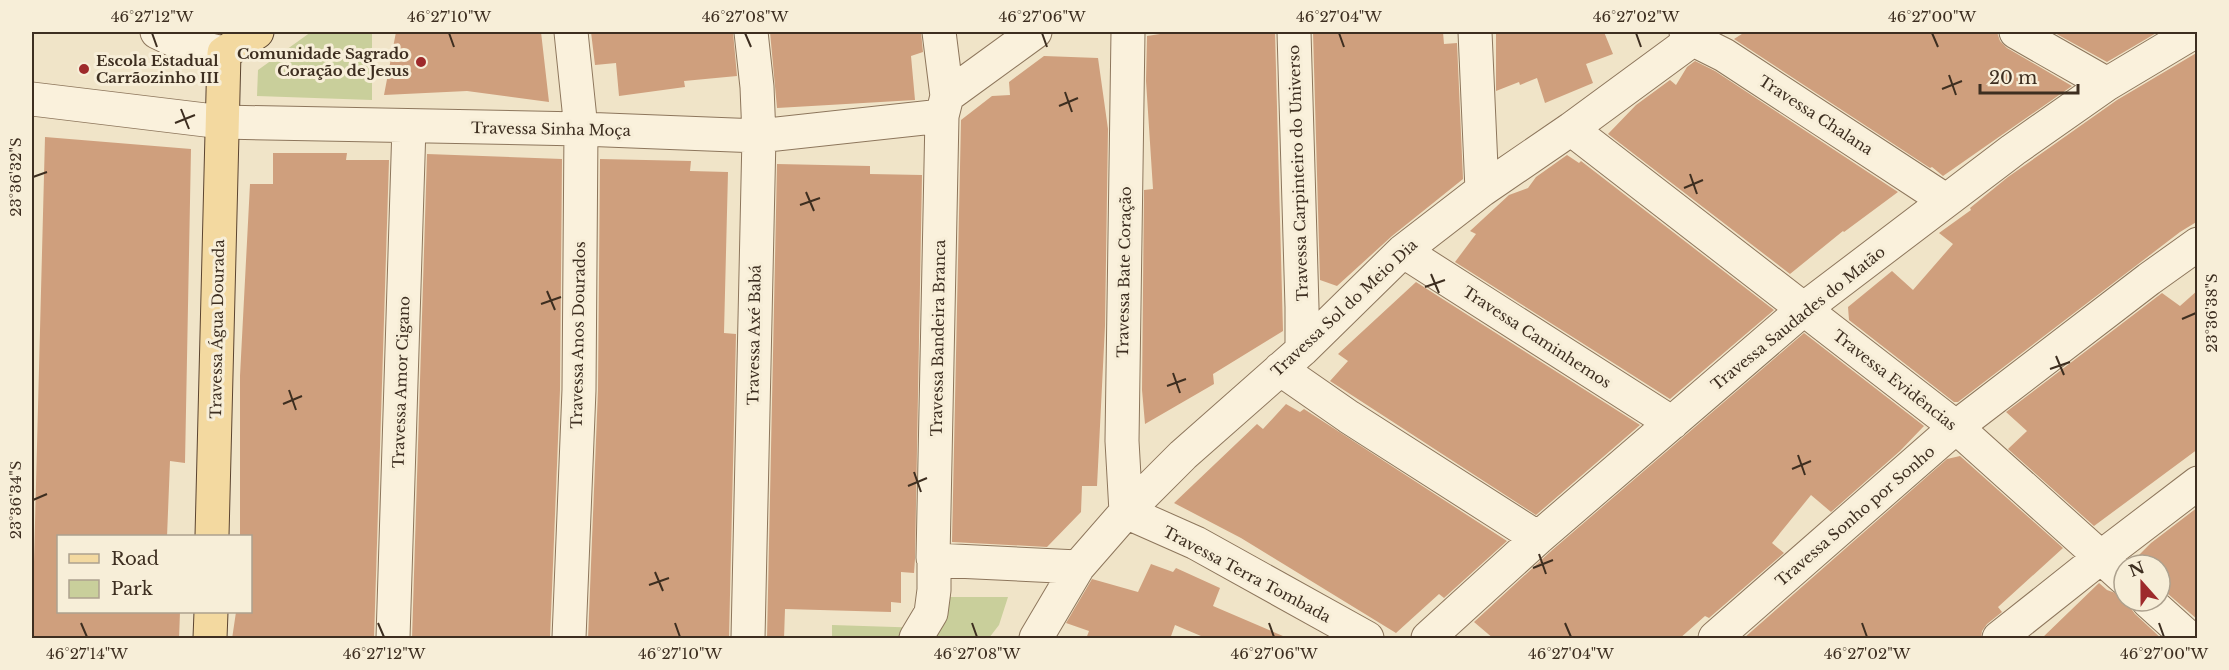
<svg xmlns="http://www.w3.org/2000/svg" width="2229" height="670" font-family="'Libre Baskerville',serif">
<rect width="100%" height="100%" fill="#f0e4c8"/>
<!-- green -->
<path fill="#c9cf9b" d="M 311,32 L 372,32 L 372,100 L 257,96 L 258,70 Z
M 928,597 L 1008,597 L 999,625 L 989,638 L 928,638 L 905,636 L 832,638 L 832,625 L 926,628 Z"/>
<!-- building -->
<path fill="#cf9f7d" d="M 396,32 L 541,32 L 549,102 L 467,91 L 384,95 Z
M 591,32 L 733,32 L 737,76 L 684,81 L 685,87 L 619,96 L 616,63 L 595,65 Z
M 770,32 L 921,32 L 923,52 L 911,56 L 915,100 L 777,108 Z
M 1159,32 L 1275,32 L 1283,331 L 1213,374 L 1214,384 L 1145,424 L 1142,390 L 1144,190 L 1153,189 L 1146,81 L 1147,36 L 1160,34 Z
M 1313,32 L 1443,32 L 1444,44 L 1457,43 L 1463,179 L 1392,236 L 1337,286 L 1320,280 Z
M 1496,32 L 1604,32 L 1613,54 L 1586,64 L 1593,83 L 1545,103 L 1537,78 L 1520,85 L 1519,82 L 1496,91 Z
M 1745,32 L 1997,32 L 2000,41 L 2007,48 L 2072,86 L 1943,176 L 1932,167 L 1930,168 L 1734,39 Z
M 2053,32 L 2158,32 L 2107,62 Z
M 2198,52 L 2198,221 L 2180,232 L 1958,402 L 1954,402 L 1849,320 L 1848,307 L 1892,271 L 1913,290 L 1953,244 L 1939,233 L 1971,210 L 1970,208 L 2008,177 L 2117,100 Z
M 1044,56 L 1098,58 L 1108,129 L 1105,326 L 1097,486 L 1082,486 L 1081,512 L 1047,547 L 952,542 L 961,120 L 992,96 L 1010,95 L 1009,82 Z
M 1695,61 L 1715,71 L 1898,192 L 1844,232 L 1843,231 L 1790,274 L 1608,134 L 1636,105 L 1670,80 L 1676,85 L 1687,67 Z
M 45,137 L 191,149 L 185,463 L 170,461 L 167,537 L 58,537 L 58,612 L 180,612 L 179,639 L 32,639 Z
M 273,153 L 347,153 L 346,160 L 389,160 L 374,639 L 232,639 L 236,612 L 250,612 L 250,537 L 240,537 L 240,376 L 250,184 L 273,184 Z
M 427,154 L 562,159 L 560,390 L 550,639 L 412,639 Z
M 1567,155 L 1579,163 L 1581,161 L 1774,310 L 1670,399 L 1455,262 L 1476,234 L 1470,231 L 1509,195 L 1528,188 L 1536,177 Z
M 600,159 L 691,161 L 690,171 L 728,172 L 724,333 L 736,334 L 729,639 L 588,639 L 598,390 Z
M 777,164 L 870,166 L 870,174 L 922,175 L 915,559 L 914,573 L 901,572 L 901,603 L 891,602 L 891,612 L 785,609 L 784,639 L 767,639 Z
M 1416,282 L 1640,425 L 1536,515 L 1330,381 L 1348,361 L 1338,354 Z
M 2198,290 L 2198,449 L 2094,526 L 2008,449 L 2027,431 L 2006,412 L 2162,293 L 2180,306 Z
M 1804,333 L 1924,426 L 1900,451 L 1831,512 L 1811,495 L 1772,543 L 1784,553 L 1709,618 L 1705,616 L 1679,639 L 1494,639 L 1474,622 L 1550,552 Z
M 1286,404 L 1300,412 L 1304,409 L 1507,541 L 1444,598 L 1439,594 L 1396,633 L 1241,538 L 1174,503 L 1257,424 L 1263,429 Z
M 1960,456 L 2063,548 L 1998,607 L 2002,612 L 1987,624 L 1982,631 L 1981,639 L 1744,638 L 1947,459 Z
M 2198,507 L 2198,620 L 2160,587 L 2160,565 L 2137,565 L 2133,561 L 2151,543 Z
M 1151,564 L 1173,572 L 1176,568 L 1220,588 L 1213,606 L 1290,639 L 1208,639 L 1175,625 L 1170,639 L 1086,639 L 1089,631 L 1066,623 L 1092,579 L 1138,592 Z
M 2099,583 L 2107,590 L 2124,596 L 2124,601 L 2130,601 L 2130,607 L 2135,614 L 2162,639 L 2041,639 Z"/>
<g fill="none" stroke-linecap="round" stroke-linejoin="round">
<!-- minor casing -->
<g stroke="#8d765c" stroke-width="35">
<path id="minor" d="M 157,32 L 180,43 L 224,53
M 939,32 L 947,96
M 1035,32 L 947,96 L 942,116 L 933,558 L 934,560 L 1078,567
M 1294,32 L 1302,307 L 1302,350
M 1475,32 L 1482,190
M 1686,32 L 1692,39 L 1724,55 L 1945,200
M 2016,32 L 2107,84
M 32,99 L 222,122 L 581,129 L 759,136 L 942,116
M 1571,129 L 1956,427 L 2124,578
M 1403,251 L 1672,423
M 1280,369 L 1349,417 L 1538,538
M 1126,512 L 1122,441 L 1128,32
M 1126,512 L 1196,543 L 1367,638
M 2148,601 L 2189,638
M 393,638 L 409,126
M 569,638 L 579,390 L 581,129 L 571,32
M 748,638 L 759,136 L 757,87 L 751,32
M 916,638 L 931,613 L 934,590 L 934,560
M 1036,638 L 1078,567 L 1126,512 L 1183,455 L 1302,350 L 1403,251 L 1482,190 L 1571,129 L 1703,32
M 1428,638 L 1538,538 L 1805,308 L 2013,150 L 2107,84 L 2194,32
M 1715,638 L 1956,427 L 2149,279 L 2198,244
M 1999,638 L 2101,557 L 2198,483"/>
</g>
<!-- major casing -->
<g stroke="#5b4430" stroke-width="35">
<path id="major" d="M 212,536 L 224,53 L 257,32
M 210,638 L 211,612"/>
</g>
<!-- minor -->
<use href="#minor" stroke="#faf1dc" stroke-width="33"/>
<!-- major -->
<use href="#major" stroke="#f3d9a0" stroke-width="33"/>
</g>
<!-- ticks -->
<path fill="none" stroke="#3d2e20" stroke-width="2" d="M 152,33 L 157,47M 449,33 L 454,47M 745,33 L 751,47M 1042,33 L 1047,47M 1339,33 L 1344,47M 1636,33 L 1641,47M 1932,33 L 1938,47M 1949,75 L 1956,95M 1942,89 L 1962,81M 1065,92 L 1072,112M 1059,106 L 1078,98M 181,109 L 189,129M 175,123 L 195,115M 1690,174 L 1697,194M 33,177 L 47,172M 1684,188 L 1703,180M 806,192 L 814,211M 800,205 L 820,198M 1431,274 L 1439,293M 1425,287 L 1445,280M 547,291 L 555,310M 541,304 L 561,297M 2182,319 L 2196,313M 2056,356 L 2064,375M 2050,369 L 2070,362M 1173,373 L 1180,393M 1167,386 L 1186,379M 289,390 L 296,410M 283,404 L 302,396M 1798,455 L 1805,475M 1792,469 L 1811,461M 914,472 L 921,492M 908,486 L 927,478M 33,500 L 47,494M 1539,554 L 1546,574M 1533,568 L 1553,560M 655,572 L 663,591M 649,585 L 669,578M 81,623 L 87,637M 378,623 L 384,637M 675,623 L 680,637M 972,623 L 977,637M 1269,623 L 1274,637M 1565,623 L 1571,637M 1862,623 L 1867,637M 2159,623 L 2164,637"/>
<!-- markers -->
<g fill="#9e2a2b" stroke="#f7eed8" stroke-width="2">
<circle cx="421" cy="62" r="6"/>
<circle cx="84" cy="69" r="6"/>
</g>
<g text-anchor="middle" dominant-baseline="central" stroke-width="6" stroke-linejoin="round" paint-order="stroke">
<!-- poi labels -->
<g font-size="15" font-weight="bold" fill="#3d2e20" stroke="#f7eed8" text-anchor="end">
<text x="409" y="53">Comunidade Sagrado<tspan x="409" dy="17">Coração de Jesus</tspan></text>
<text x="96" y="60" text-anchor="start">Escola Estadual<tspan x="96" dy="17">Carrãozinho III</tspan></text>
</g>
<!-- street labels -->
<g font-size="15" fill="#3d2e20" stroke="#f7eed8">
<text transform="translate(1816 115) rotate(33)">Travessa Chalana</text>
<text transform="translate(551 129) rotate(1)">Travessa Sinha Moça</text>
<text transform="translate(1298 173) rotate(-92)">Travessa Carpinteiro do Universo</text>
<text transform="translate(1124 272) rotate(-89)">Travessa Bate Coração</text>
<text transform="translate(1344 308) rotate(-43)">Travessa Sol do Meio Dia</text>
<text transform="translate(1798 318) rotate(-39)">Travessa Saudades do Matão</text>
<text transform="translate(217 329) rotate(-89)">Travessa Água Dourada</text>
<text transform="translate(578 335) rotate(-89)">Travessa Anos Dourados</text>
<text transform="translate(754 335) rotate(-89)">Travessa Axé Babá</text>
<text transform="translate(1537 337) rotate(33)">Travessa Caminhemos</text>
<text transform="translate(938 338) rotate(-89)">Travessa Bandeira Branca</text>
<text transform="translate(1895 380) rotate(38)">Travessa Evidências</text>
<text transform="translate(401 382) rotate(-88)">Travessa Amor Cigano</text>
<text transform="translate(1855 516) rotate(-41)">Travessa Sonho por Sonho</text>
<text transform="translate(1247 574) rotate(28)">Travessa Terra Tombada</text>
</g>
</g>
<!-- border -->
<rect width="2229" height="670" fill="none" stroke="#f7eed8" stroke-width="66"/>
<!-- legend -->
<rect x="57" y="535" width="195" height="78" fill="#f7eed8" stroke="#ada18e" stroke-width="1.5"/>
<rect x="69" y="554" width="30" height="9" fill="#f3d9a0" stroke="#ada18e" stroke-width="1.5"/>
<text x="111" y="565" font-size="18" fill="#3d2e20">Road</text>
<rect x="69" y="580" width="30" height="18" fill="#c9cf9b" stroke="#ada18e" stroke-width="1.5"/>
<text x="111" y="595" font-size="18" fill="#3d2e20">Park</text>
<!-- north arrow -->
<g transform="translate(2142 583) rotate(339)"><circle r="28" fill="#f7eed8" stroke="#ada18e" stroke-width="1.5"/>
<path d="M0-4.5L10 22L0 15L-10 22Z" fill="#9e2a2b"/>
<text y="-9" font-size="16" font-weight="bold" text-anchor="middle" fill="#3d2e20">N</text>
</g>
<!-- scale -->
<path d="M1980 84v9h98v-9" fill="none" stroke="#3d2e20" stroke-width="3"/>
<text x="1989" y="84" font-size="18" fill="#3d2e20" stroke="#f7eed8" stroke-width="4.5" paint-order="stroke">20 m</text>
<rect x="33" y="33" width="2163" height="604" fill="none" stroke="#3d2e20" stroke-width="2"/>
<g font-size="15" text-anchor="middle" fill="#3d2e20">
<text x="152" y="22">46°27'12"W</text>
<text x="449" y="22">46°27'10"W</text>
<text x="745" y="22">46°27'08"W</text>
<text x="1042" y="22">46°27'06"W</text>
<text x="1339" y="22">46°27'04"W</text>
<text x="1636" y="22">46°27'02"W</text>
<text x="1932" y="22">46°27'00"W</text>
<text transform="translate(16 177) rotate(-90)" y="5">23°36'32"S</text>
<text transform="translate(2212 313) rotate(-90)" y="5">23°36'38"S</text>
<text transform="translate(16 500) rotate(-90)" y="5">23°36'34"S</text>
<text x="87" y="659">46°27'14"W</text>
<text x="384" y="659">46°27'12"W</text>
<text x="680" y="659">46°27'10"W</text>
<text x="977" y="659">46°27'08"W</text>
<text x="1274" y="659">46°27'06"W</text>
<text x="1571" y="659">46°27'04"W</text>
<text x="1867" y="659">46°27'02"W</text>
<text x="2164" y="659">46°27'00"W</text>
</g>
</svg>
